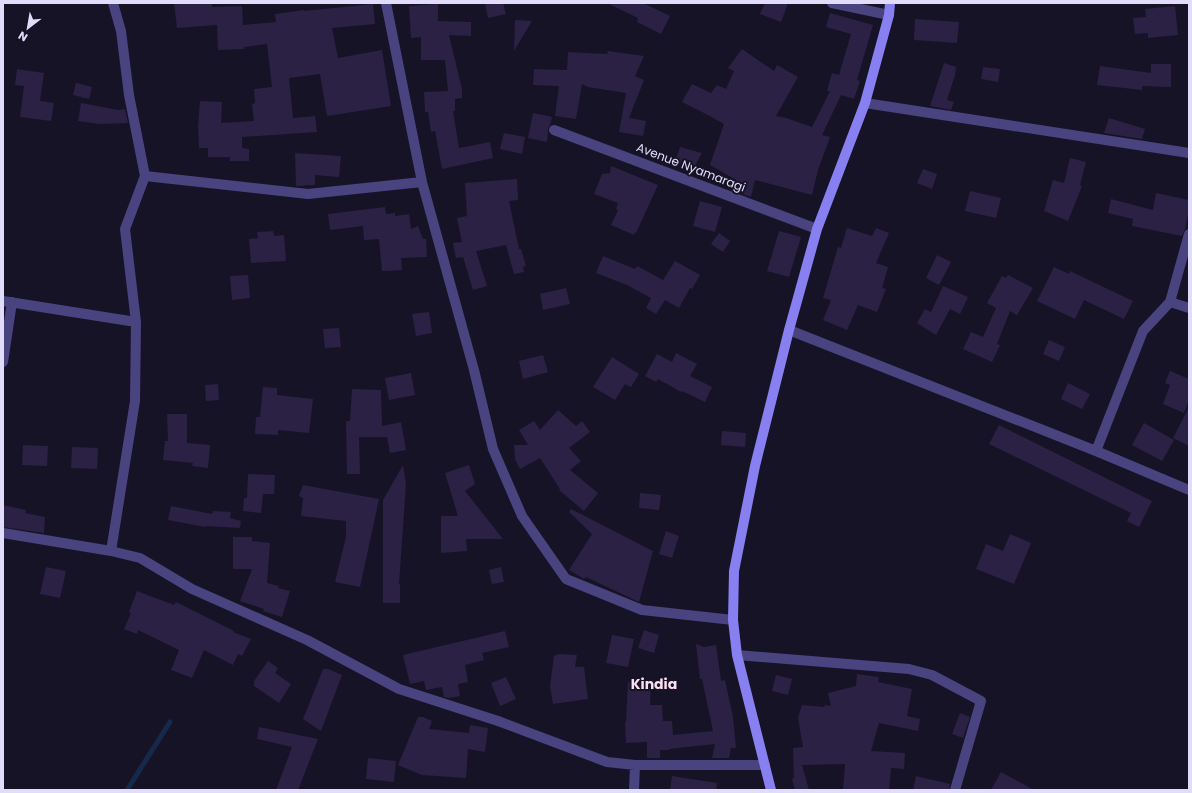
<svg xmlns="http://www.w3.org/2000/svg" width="1192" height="793" font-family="Poppins,sans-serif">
<rect width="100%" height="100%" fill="#171326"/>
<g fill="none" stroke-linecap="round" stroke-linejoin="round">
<!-- stream -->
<path stroke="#17294b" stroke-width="5" d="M 127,790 L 170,722"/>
</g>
<!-- building -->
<path fill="#2a2145" d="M 174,3 L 212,3 L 212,7 L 242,6 L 243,25 L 276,22 L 275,14 L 304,10 L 304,11 L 373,4 L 375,24 L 332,28 L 338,58 L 382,50 L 391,106 L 327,116 L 320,74 L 289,78 L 293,118 L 315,116 L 317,132 L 242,137 L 242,148 L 249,149 L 249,161 L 230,161 L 230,157 L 208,157 L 208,148 L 199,148 L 198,126 L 200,101 L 222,102 L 221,123 L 254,121 L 252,104 L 255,103 L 254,89 L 272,87 L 267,44 L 244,47 L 244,49 L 218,50 L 217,25 L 177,28 Z
M 485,3 L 503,3 L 506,14 L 488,18 Z
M 607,3 L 643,3 L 670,16 L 661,34 L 637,22 L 638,18 Z
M 765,3 L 788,3 L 781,22 L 760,14 Z
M 438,4 L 438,21 L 471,22 L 471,36 L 449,35 L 462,89 L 462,98 L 455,99 L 455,111 L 453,111 L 459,148 L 490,142 L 493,158 L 442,169 L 435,131 L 431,132 L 428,112 L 425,112 L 424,92 L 448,91 L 445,60 L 421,60 L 421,37 L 411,38 L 409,6 Z
M 1175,6 L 1178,35 L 1148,38 L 1148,33 L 1135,34 L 1133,18 L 1146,17 L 1145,9 Z
M 830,13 L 873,25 L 857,80 L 860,81 L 854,99 L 841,95 L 822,135 L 830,137 L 818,170 L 812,195 L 755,180 L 751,197 L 734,191 L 736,180 L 710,165 L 724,124 L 706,114 L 682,102 L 692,84 L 711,93 L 717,85 L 726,89 L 734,71 L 728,68 L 742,49 L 774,71 L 777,65 L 798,77 L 776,116 L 786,118 L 812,127 L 830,91 L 827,91 L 832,73 L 839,75 L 851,34 L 826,27 Z
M 915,19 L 959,22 L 957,43 L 914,40 Z
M 515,20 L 532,21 L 514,51 Z
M 608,51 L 644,56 L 635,76 L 644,80 L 629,118 L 646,121 L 643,136 L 619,132 L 626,93 L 588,87 L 582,84 L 576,119 L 555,116 L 559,86 L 533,85 L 534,69 L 567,70 L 568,52 L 607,54 Z
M 944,63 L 956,67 L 955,75 L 947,100 L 954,102 L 951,110 L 930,106 Z
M 1151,64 L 1171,64 L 1171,87 L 1142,86 L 1142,90 L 1097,85 L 1100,66 L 1151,73 Z
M 983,67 L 1000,69 L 998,82 L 981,79 Z
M 17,69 L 44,73 L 40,101 L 54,103 L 51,121 L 20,117 L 24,86 L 15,85 Z
M 76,83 L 92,87 L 89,99 L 73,95 Z
M 81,103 L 118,110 L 125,109 L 128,123 L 99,124 L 78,121 Z
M 533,113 L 552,117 L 550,125 L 548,128 L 548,133 L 547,142 L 528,138 Z
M 1109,118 L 1145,129 L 1142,139 L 1104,133 Z
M 504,133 L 525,137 L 522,154 L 500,149 Z
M 680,147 L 702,153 L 694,168 L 675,162 Z
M 295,153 L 341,156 L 339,177 L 315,175 L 315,185 L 296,186 Z
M 1070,158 L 1086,162 L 1080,185 L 1082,186 L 1068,221 L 1044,211 L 1053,180 L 1064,183 Z
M 611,166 L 658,185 L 636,233 L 635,232 L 634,235 L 611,225 L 618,210 L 616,209 L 618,203 L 594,194 L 602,174 L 610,173 Z
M 923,169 L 937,174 L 932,189 L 917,183 Z
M 517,179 L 518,200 L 509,201 L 519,249 L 521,249 L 526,266 L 523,267 L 524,272 L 514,274 L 506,245 L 476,251 L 487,286 L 473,290 L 463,257 L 456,258 L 453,243 L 462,242 L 457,218 L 467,216 L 465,183 Z
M 970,191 L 1001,198 L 996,218 L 965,211 Z
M 1156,193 L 1189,200 L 1189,209 L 1185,229 L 1182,236 L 1132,226 L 1133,219 L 1108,213 L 1111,199 L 1153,210 Z
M 700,201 L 722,207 L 715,232 L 693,226 Z
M 385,207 L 386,214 L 395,213 L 395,216 L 409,214 L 411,229 L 418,226 L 423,239 L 426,239 L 427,257 L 401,258 L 402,270 L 382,271 L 379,239 L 364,240 L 363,226 L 330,230 L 328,214 Z
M 847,228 L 872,236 L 876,228 L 889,233 L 876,263 L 888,267 L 882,288 L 886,289 L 877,312 L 858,305 L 847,330 L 823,320 L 831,300 L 823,298 L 838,247 L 841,248 Z
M 273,231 L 274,236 L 284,235 L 286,261 L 251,263 L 249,239 L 258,238 L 257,232 Z
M 779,231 L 801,237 L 789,277 L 767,271 Z
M 719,233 L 730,241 L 723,252 L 711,244 Z
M 937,255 L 951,262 L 939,285 L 926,278 Z
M 603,256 L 635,269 L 637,266 L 663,280 L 675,261 L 700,275 L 692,289 L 690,288 L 679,308 L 665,300 L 656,314 L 646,308 L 651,298 L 627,285 L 596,273 Z
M 1054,267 L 1069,274 L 1070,271 L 1133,301 L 1124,319 L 1084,300 L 1075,319 L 1037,301 Z
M 248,275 L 250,298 L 232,300 L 230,276 Z
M 1008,275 L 1033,288 L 1017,315 L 1010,311 L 997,344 L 1000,345 L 992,362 L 963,349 L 971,332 L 983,337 L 996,308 L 987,303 L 1002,276 L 1006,278 Z
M 943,286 L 968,297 L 960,314 L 950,309 L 936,335 L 917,323 L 925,309 L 931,312 Z
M 566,288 L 570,304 L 543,310 L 540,294 Z
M 429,312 L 432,333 L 416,336 L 412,314 Z
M 339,328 L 341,347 L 325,348 L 323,329 Z
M 1049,340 L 1065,347 L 1059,361 L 1043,354 Z
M 676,353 L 697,364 L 690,376 L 712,387 L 705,402 L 682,391 L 681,392 L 658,379 L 656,382 L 645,376 L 657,354 L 672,362 Z
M 543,355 L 548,372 L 523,379 L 519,361 Z
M 612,357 L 639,374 L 631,387 L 625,384 L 615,400 L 593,387 Z
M 1170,371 L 1189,379 L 1189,400 L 1184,413 L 1163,404 L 1170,385 L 1165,383 Z
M 411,373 L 415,395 L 389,400 L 385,378 Z
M 1068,383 L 1090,394 L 1082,409 L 1061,399 Z
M 218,384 L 219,400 L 206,401 L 205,385 Z
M 263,387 L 277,388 L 277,395 L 313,399 L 309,433 L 278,430 L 278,435 L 255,434 L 256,417 L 260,417 Z
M 352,389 L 381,390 L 382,426 L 401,422 L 406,450 L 390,453 L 387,437 L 359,437 L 360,474 L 347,474 L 346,421 L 350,421 Z
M 1189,407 L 1189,446 L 1173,438 Z
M 558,410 L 576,426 L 582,421 L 590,432 L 569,448 L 581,461 L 570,470 L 598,493 L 584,511 L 559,490 L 560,489 L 540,458 L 520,469 L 515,459 L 514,445 L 528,445 L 519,430 L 534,421 L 540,430 Z
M 167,414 L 187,414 L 187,443 L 210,445 L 208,468 L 192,466 L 193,463 L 163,460 L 165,441 L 168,441 Z
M 1144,423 L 1174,440 L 1162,461 L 1132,445 Z
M 999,425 L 1152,501 L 1139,527 L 1127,521 L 1131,513 L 989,444 Z
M 722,431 L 746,433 L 745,447 L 721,445 Z
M 23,445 L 48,446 L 47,466 L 22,465 Z
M 72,447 L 98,448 L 97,469 L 71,468 Z
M 403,465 L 406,484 L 399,584 L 400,584 L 400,603 L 383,603 L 383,500 Z
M 469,465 L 475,484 L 465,491 L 503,539 L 466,539 L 467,551 L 441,553 L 441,516 L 458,516 L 445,473 Z
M 248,474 L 275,475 L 274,494 L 263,494 L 261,513 L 243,511 L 244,498 L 247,498 Z
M 303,485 L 379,499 L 360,587 L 335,582 L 346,537 L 346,521 L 301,516 L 303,498 L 299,496 Z
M 640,493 L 661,495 L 659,510 L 639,508 Z
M 3,505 L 26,510 L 25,513 L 45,517 L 44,533 L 3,527 Z
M 171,506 L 212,514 L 213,511 L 231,512 L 230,518 L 241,521 L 240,528 L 205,526 L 205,527 L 168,520 Z
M 571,509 L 653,551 L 639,602 L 586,577 L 584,579 L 569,570 L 592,534 L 569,512 Z
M 666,531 L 679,536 L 672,558 L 659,554 Z
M 1010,534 L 1031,543 L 1014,584 L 976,569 L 986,544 L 1003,551 Z
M 233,537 L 252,537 L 252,541 L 270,543 L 267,583 L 279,586 L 278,588 L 290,591 L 282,617 L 263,611 L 264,609 L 240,601 L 252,569 L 233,569 Z
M 46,567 L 66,571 L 60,598 L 40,594 Z
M 501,567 L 504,582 L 492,584 L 489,570 Z
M 137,591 L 174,605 L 176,602 L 234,631 L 233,632 L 251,639 L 242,656 L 238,654 L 233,665 L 204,650 L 192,678 L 171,670 L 179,650 L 138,630 L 137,634 L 124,629 L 131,613 L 129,612 Z
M 644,630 L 659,635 L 654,653 L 638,648 Z
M 505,631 L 509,647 L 482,653 L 484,660 L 465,665 L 468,682 L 458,684 L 460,696 L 449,698 L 444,697 L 442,687 L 426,690 L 424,681 L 410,684 L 403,655 Z
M 612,635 L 634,639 L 628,667 L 606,663 Z
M 696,644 L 704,647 L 716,645 L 721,681 L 725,680 L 733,717 L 736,748 L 731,748 L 729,758 L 712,758 L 715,744 L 669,749 L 669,750 L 660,750 L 660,758 L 647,758 L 647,742 L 626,743 L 625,722 L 626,722 L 628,682 L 651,683 L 650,705 L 662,705 L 663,721 L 672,721 L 673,735 L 713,731 L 702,679 L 700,679 Z
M 559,654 L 577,655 L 575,667 L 584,667 L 588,699 L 553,704 L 550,686 L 554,656 Z
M 268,661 L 278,668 L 275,673 L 291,684 L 279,703 L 254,686 L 254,681 Z
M 323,669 L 328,669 L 342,675 L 321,731 L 303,719 Z
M 857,674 L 879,677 L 878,682 L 912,689 L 907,716 L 920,719 L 918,731 L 879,723 L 871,751 L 905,753 L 904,769 L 891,768 L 889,790 L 843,790 L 845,764 L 802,765 L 809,790 L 795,790 L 792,779 L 794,778 L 793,748 L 803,747 L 798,718 L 802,705 L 824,707 L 825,705 L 831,706 L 828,693 L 856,686 Z
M 776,675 L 792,679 L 788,695 L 772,691 Z
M 506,677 L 516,699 L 500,706 L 491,683 Z
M 960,713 L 970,717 L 963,738 L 952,734 Z
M 418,717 L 423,717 L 432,721 L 429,729 L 469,733 L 470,725 L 488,728 L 485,752 L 468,749 L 466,778 L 422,775 L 398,765 Z
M 259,727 L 318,739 L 298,790 L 276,790 L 292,747 L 257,739 Z
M 368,758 L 396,761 L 394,782 L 366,779 Z
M 1001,772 L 1034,790 L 991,790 Z
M 672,776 L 717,783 L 716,790 L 670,790 Z
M 916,776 L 950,784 L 949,790 L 913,790 Z"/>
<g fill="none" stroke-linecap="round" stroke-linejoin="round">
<!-- street -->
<path stroke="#494380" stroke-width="10" d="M 386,3 L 422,182 L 474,370 L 493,449 L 522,516 L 566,579 L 642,610 L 733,620
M 832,3 L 889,15
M 865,103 L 1189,153
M 554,130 L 817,229
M 145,176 L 308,194 L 422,182
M 3,301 L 136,322
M 1170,302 L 1189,308
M 789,330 L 1096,451 L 1189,490
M 3,362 L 12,302
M 1096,451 L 1143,331 L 1170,302 L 1189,234
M 3,533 L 111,551 L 140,558 L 192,589 L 307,640 L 399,689 L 498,721 L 607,762 L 635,765 L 765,765
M 111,551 L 135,401 L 136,322 L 125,229 L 145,176 L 129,95 L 121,31 L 113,3
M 737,655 L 909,669 L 932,675 L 981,701 L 955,790
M 634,790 L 635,765"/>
<!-- secondary -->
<path stroke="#887ff0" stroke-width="10" d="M 771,790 L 737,655 L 733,620 L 734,571 L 755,466 L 789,330 L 817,229 L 865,103 L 889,15 L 890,3"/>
</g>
<g text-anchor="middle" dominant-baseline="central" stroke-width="4" stroke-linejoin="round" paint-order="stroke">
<!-- street labels -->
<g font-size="12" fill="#e2dcfb" stroke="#171326">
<text transform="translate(691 167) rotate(21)">Avenue Nyamaragi</text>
</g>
<!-- quarter labels -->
<g font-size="14" font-weight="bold" fill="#fbdeef" stroke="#171326">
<text x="654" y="684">Kindia</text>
</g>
</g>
<!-- border -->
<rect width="1192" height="793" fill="none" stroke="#e2dcfb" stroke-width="8"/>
<!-- north arrow -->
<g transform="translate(28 28) rotate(211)" stroke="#171326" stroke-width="3" paint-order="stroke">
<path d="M0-3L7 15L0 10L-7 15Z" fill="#e2dcfb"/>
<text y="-6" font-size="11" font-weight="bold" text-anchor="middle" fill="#e2dcfb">N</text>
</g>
</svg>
